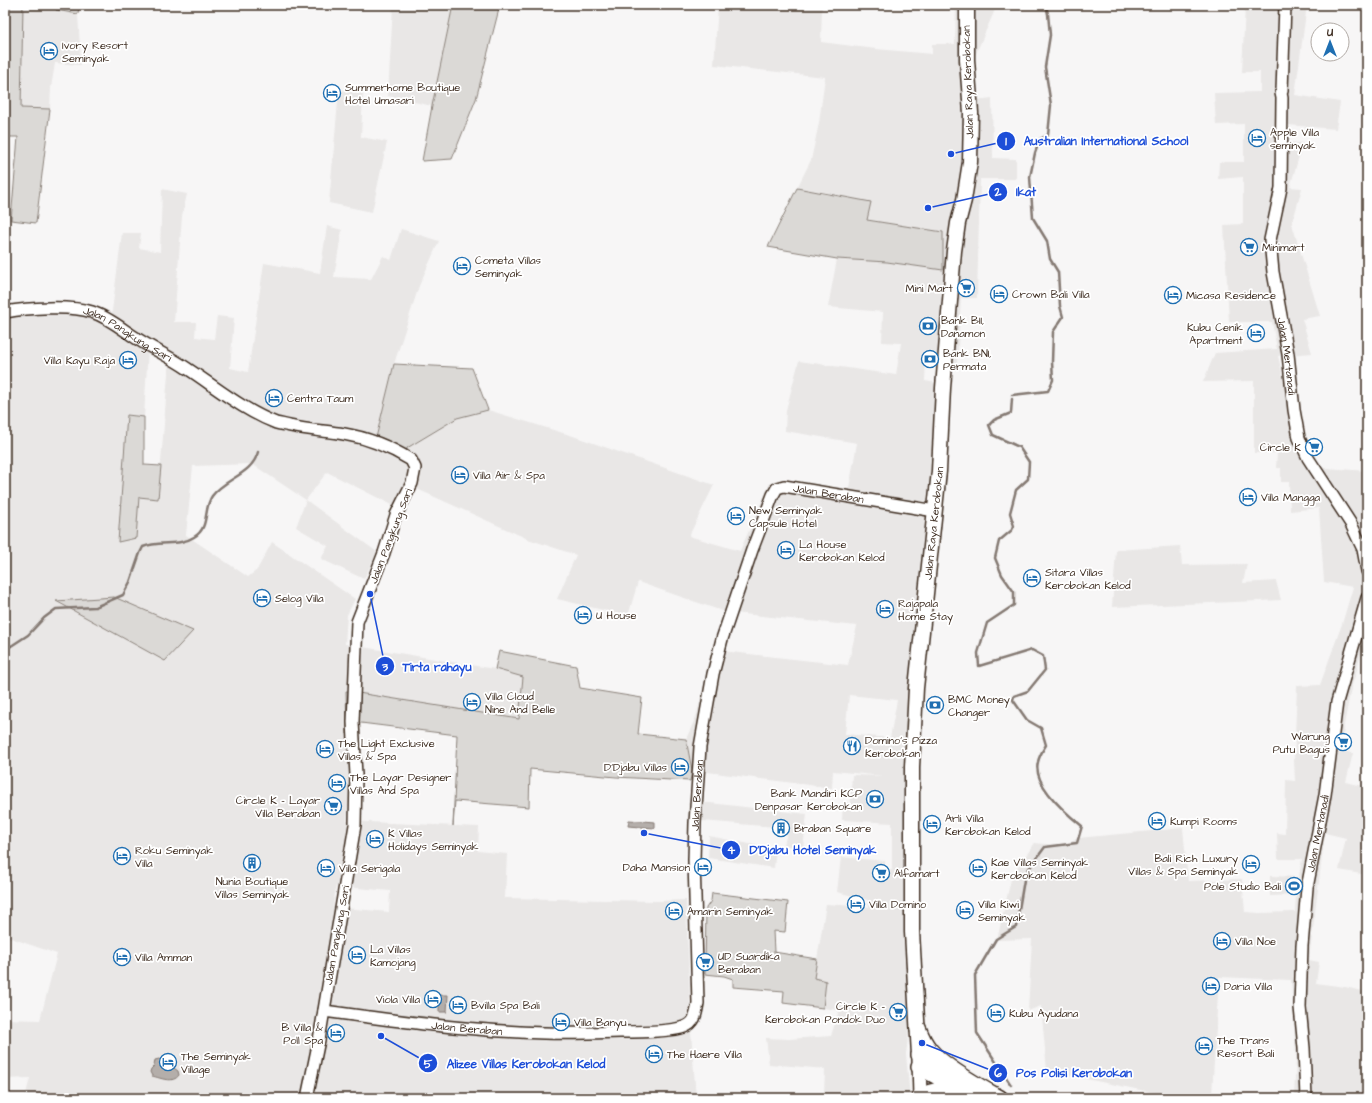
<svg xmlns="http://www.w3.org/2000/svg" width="1372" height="1103" font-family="'Architects Daughter',sans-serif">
<rect width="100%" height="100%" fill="#f7f6f6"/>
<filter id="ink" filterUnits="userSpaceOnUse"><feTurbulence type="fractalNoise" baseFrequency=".025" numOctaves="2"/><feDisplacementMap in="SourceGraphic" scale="8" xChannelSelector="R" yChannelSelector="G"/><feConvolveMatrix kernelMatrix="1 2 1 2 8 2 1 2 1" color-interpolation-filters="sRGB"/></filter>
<g filter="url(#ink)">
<!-- built -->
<path fill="#e9e7e6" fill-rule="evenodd" d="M 23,5 L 55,5 L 56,10 L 78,14 L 81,65 L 55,63 L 51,88 L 50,109 L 21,109 Z
M 393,5 L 453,5 L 432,106 L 388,96 Z
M 718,5 L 822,5 L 821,42 L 876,49 L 932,54 L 932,44 L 955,44 L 956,5 L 997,5 L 974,58 L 977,100 L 992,98 L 993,158 L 1016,159 L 1016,179 L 980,179 L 977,298 L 961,298 L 957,362 L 926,358 L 925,381 L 937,383 L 932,480 L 916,658 L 906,742 L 906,834 L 911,1015 L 906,1054 L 910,1098 L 871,1098 L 871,1096 L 824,1094 L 825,1069 L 769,1064 L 766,1038 L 789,1039 L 831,1036 L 839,1010 L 823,1008 L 826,981 L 814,978 L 826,904 L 869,907 L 868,900 L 837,892 L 841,857 L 885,861 L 885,871 L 892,870 L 892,823 L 842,820 L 843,803 L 850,803 L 852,775 L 883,776 L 833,771 L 832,788 L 692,770 L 686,739 L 696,717 L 713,650 L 848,665 L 857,626 L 725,612 L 638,582 L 628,616 L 557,599 L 576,555 L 528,539 L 406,484 L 398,508 L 327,472 L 306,500 L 377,552 L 364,579 L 321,559 L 328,546 L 296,527 L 306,500 L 252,464 L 193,466 L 186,535 L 248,577 L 257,570 L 272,542 L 355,599 L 347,615 L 345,644 L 495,669 L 523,676 L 520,719 L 347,691 L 348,733 L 353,722 L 347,821 L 479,827 L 478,851 L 507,854 L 505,898 L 658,901 L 686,900 L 691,1032 L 696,1098 L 25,1098 L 30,1078 L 5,1079 L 5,1019 L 40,1020 L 57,954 L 5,936 L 5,304 L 87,304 L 111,319 L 122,233 L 141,233 L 139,248 L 160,252 L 162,189 L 187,194 L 182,216 L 174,322 L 196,322 L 195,337 L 214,339 L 217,316 L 234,318 L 230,368 L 248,372 L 264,263 L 320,273 L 327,226 L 342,230 L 334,277 L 371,279 L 383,256 L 391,260 L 401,229 L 439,241 L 419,286 L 394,364 L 375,442 L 406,461 L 407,448 L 457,418 L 488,410 L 573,436 L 714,485 L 689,536 L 740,551 L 770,483 L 848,494 L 857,443 L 785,431 L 786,410 L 799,361 L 896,375 L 901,343 L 882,342 L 883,312 L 828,307 L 837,259 L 887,262 L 943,270 L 943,232 L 867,220 L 871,202 L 797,188 L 811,160 L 819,123 L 825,77 L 714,65 ZM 148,348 L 169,361 L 158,499 L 139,496 L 127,415 L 144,417 ZM 849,695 L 897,700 L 890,738 L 845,734 ZM 336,886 L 390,891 L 389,912 L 333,907 Z
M 1245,5 L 1307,5 L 1295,95 L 1340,102 L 1336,129 L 1275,124 L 1275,142 L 1303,143 L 1290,187 L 1302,188 L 1292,224 L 1320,316 L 1302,319 L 1312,353 L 1278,356 L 1296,431 L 1313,467 L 1367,471 L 1367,630 L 1356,673 L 1351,688 L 1344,725 L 1342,751 L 1353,753 L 1346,782 L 1367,787 L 1367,875 L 1339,870 L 1346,838 L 1325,833 L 1309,960 L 1319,962 L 1316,983 L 1345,987 L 1367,992 L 1367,1098 L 1290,1098 L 1294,1097 L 1296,1058 L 1291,980 L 1219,977 L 1212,1095 L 1208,1098 L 1168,1098 L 1165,1095 L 1047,1071 L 1041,1006 L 1028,1011 L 1032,939 L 997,940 L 1012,875 L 1035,843 L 1063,846 L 1078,838 L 1183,828 L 1188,881 L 1242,879 L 1245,912 L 1259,913 L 1295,912 L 1296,895 L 1270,896 L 1270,876 L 1299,877 L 1302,859 L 1278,859 L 1277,833 L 1285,834 L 1286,780 L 1295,781 L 1294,761 L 1297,686 L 1320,685 L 1342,624 L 1353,587 L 1324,582 L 1319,508 L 1290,511 L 1289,482 L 1281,482 L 1281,468 L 1276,468 L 1277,453 L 1254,453 L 1254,381 L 1203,382 L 1215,353 L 1277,349 L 1272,322 L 1229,322 L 1224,225 L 1243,224 L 1243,177 L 1218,179 L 1219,162 L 1244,162 L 1244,124 L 1216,125 L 1214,93 L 1260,92 L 1260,72 L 1242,72 Z
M 339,90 L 363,93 L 361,137 L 387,142 L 372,212 L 329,203 Z
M 1180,546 L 1182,565 L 1247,564 L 1243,583 L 1276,581 L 1281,600 L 1112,607 L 1116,550 Z
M 688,803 L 710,803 L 807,814 L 803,849 L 784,845 L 788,828 L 690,820 Z
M 709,836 L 776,849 L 774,868 L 708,858 Z"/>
<!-- green -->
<path fill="#dbd9d6" stroke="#8b827a" d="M 5,5 L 23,5 L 21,108 L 50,109 L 36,223 L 11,220 L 18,137 L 5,137 Z
M 55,5 L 79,5 L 78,14 L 56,10 Z
M 453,5 L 500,5 L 476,99 L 452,159 L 422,161 L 432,106 Z
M 797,188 L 871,202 L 867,220 L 943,232 L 943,270 L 887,262 L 837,259 L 768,247 Z
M 394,364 L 472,368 L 488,410 L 457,418 L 407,448 L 406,462 L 375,442 Z
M 127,415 L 144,417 L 144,465 L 161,466 L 158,499 L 139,497 L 136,538 L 118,542 Z
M 114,597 L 193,631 L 165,661 L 56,601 Z
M 499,651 L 576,666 L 580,688 L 642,698 L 638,734 L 686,739 L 692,770 L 690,781 L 616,777 L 530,769 L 529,807 L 455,801 L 453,826 L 457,735 L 353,722 L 347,734 L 346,691 L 519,719 L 523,677 L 495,669 Z
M 712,893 L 788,902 L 785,932 L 773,931 L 774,952 L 817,959 L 814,978 L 826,981 L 823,1008 L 783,1003 L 784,991 L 733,987 L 733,979 L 724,976 L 705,974 L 706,908 L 711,901 Z"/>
<!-- water -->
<path fill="#b4aeaa" stroke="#847972" d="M 629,820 L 655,822 L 655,828 L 628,826 Z
M 439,995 L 448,995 L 447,1012 L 439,1012 Z
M 159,1059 L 163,1061 L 163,1068 L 174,1068 L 178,1071 L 179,1075 C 173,1084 161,1078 152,1076 L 150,1072 L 151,1069 L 154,1066 L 155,1060 Z"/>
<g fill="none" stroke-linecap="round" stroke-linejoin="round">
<!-- stream -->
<path stroke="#847972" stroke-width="2.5" d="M 1012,395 L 1048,391 L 1053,380 L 1052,362 L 1053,332 L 1063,317 L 1060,306 L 1058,272 L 1050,259 L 1047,241 L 1033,218 L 1030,177 L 1035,153 L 1040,139 L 1048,135 L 1051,105 L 1045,67 L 1050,35 L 1048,14 L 1046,5
M 5,650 L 28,635 L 44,618 L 56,609 L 95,607 L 123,595 L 130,582 L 140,553 L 143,547 C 159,540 179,547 194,537 C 210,528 203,509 212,496 C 225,478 252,475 258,452
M 1011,1085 L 977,1033 L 975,975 L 996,939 L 1016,927 L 1025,874 L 1045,847 L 1077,843 L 1082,826 C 1067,814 1032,785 1038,762 C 1039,756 1043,750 1046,745 L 1041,728 L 1027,720 L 1013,700 L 1014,696 L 1028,691 L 1045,670 L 1043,656 L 1032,650 L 979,666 L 978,653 L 987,623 L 1014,605 L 1014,592 L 1002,575 L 995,558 L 999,541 L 1012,530 L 1014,526 L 1010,513 L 1016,490 L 1028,479 L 1029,462 L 1019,447 L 993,435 L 989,425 L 994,420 L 1011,413 L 1012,399"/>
<!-- tertiary casing -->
<g stroke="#3b2a1e" stroke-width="14">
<g id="tertiary">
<path id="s1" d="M 1285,5 L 1282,91 L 1281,93 L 1282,98 L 1281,188 L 1270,240 L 1273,272 L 1288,354 L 1294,410 L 1299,438 L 1308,458 L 1351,524 L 1363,549 L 1367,571"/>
<path id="s2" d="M 5,312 C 28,308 70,305 92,312 C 108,317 122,329 136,338 C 153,349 172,358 188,369 C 217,388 243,410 276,423 C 280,424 286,425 290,426 C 308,430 326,431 344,434 C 369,438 390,447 411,460 L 415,468 L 412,483 L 396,515 L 384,553 L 357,622 L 353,722 L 356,775 L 355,825 L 319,1040 L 307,1098"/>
<path id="s3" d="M 324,1011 C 397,1021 471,1031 544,1033 C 569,1034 595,1033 620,1032 C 635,1032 671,1032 684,1027 C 695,1023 696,1015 698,1003 L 694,860 L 695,823 L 700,747 L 713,674 L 722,639 L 752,550 L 773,495 L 777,488 L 784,486 L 935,511"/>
<path id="s4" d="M 1306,1098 L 1304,1048 L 1300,1007 L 1302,946 L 1307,888 L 1325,795 L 1337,702 L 1367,598"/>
</g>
</g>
<!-- secondary casing -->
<g stroke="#3b2a1e" stroke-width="16">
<path id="secondary" d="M 919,1058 L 920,1098"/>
</g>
<!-- primary casing -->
<g stroke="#3b2a1e" stroke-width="17">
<g id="primary">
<path id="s5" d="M 919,1055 L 912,932 L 912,767 L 916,688 L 939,471 L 943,388 L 954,251 L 958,223 L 964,200 L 970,162 L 971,113 L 967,60 L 967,5"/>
</g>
</g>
<!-- trunk casing -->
<g stroke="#3b2a1e" stroke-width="18">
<path id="trunk" d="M 918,1028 C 921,1036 924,1043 930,1050 C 944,1067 980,1087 1000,1098
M 919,1055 L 939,1066
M 919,1067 L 976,1098
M 920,1096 C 933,1090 944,1088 958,1093"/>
</g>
<!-- tertiary -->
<use href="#tertiary" stroke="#fff" stroke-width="11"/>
<!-- secondary -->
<use href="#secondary" stroke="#fff" stroke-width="13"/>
<!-- primary -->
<use href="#primary" stroke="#fff" stroke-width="14"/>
<!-- trunk -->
<use href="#trunk" stroke="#fff" stroke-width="15"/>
</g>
</g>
<!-- icons -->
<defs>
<g id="hotel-ring" transform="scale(0.9)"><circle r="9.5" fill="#fff" stroke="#1f6fb2" stroke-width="1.5"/><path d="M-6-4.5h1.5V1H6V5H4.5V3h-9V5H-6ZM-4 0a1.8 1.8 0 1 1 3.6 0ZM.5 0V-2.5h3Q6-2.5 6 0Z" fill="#1f6fb2"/></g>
<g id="supermarket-ring" transform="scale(0.9)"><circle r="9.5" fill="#fff" stroke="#1f6fb2" stroke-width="1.5"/><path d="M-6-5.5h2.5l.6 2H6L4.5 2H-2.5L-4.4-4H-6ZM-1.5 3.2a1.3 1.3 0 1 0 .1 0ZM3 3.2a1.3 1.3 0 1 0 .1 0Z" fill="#1f6fb2"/></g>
<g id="bank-ring" transform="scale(0.9)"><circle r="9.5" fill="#fff" stroke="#1f6fb2" stroke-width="1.5"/><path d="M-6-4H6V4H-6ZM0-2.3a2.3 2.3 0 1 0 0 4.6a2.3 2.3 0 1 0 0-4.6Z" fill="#1f6fb2"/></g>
<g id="restaurant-ring" transform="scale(0.9)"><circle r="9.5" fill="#fff" stroke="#1f6fb2" stroke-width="1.5"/><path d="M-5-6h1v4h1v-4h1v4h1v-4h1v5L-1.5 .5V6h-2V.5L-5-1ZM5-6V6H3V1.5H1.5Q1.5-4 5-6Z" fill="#1f6fb2"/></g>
<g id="building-ring" transform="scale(0.9)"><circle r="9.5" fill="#fff" stroke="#1f6fb2" stroke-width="1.5"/><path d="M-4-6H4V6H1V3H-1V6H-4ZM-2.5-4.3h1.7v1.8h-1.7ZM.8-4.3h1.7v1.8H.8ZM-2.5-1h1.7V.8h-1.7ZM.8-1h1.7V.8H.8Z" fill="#1f6fb2"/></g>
<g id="stadium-ring" transform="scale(0.9)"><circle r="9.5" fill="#fff" stroke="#1f6fb2" stroke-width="1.5"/><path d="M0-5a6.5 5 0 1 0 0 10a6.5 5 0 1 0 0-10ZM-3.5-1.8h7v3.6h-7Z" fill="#1f6fb2"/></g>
</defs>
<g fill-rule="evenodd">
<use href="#hotel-ring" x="49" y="51"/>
<use href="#hotel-ring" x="332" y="93"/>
<use href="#hotel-ring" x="1257" y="138"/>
<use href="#supermarket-ring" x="1249" y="247"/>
<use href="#hotel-ring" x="462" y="266"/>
<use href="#supermarket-ring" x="966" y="288"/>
<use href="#hotel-ring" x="999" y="294"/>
<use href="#hotel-ring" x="1173" y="295"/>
<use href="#bank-ring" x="928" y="326"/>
<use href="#hotel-ring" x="1256" y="333"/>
<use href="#bank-ring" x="930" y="359"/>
<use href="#hotel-ring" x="128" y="360"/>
<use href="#hotel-ring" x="274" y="398"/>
<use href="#supermarket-ring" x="1314" y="447"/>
<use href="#hotel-ring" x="460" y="475"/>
<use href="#hotel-ring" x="1248" y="497"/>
<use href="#hotel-ring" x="736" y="516"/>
<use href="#hotel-ring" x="786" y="550"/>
<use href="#hotel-ring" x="1032" y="578"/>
<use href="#hotel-ring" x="262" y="598"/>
<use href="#hotel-ring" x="885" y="609"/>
<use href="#hotel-ring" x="583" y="615"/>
<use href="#hotel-ring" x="472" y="702"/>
<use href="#bank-ring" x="935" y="705"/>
<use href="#supermarket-ring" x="1343" y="742"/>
<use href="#restaurant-ring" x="852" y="746"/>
<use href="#hotel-ring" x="325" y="749"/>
<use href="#hotel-ring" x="680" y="767"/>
<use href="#hotel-ring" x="337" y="783"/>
<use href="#bank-ring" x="875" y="799"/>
<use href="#supermarket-ring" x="333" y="806"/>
<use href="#hotel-ring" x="1157" y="821"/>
<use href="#hotel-ring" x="932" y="824"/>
<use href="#building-ring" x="781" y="828"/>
<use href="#hotel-ring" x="375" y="839"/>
<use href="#hotel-ring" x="122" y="856"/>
<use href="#building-ring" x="252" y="863"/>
<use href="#hotel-ring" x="1251" y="864"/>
<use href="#hotel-ring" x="703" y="867"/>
<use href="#hotel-ring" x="326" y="868"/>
<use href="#hotel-ring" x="978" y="868"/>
<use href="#supermarket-ring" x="881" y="873"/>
<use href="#stadium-ring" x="1294" y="886"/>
<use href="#hotel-ring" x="856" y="904"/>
<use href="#hotel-ring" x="965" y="910"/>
<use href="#hotel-ring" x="674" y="911"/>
<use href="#hotel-ring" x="1222" y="941"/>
<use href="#hotel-ring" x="357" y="955"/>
<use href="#hotel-ring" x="122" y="957"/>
<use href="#supermarket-ring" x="705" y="962"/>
<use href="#hotel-ring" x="1211" y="986"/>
<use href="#hotel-ring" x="433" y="999"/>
<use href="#hotel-ring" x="458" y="1005"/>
<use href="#supermarket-ring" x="898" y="1012"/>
<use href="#hotel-ring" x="996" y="1013"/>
<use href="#hotel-ring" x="561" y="1022"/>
<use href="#hotel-ring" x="336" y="1033"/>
<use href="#hotel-ring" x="1204" y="1046"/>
<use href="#hotel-ring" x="654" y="1054"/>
<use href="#hotel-ring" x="168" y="1062"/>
</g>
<g text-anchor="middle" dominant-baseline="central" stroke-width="3.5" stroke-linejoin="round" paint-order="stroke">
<!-- poi labels -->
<g font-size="11" fill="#3b2a1e" stroke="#fff" text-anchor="start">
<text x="62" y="45">Ivory Resort<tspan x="62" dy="13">Seminyak</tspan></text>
<text x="345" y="87">Summerhome Boutique<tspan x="345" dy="13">Hotel Umasari</tspan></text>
<text x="1270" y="132">Apple Villa<tspan x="1270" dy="13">seminyak</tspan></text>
<text x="1262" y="247">Minimart</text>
<text x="475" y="260">Cometa Villas<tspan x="475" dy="13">Seminyak</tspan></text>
<text x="953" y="288" text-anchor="end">Mini Mart</text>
<text x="1012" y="294">Crown Bali Villa</text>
<text x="1186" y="295">Micasa Residence</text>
<text x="941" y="320">Bank BII,<tspan x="941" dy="13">Danamon</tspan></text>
<text x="1243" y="327" text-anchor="end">Kubu Cenik<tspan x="1243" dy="13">Apartment</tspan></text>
<text x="943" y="353">Bank BNI,<tspan x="943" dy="13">Permata</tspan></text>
<text x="115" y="360" text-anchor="end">Villa Kayu Raja</text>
<text x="287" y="398">Centra Taum</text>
<text x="1301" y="447" text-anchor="end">Circle K</text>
<text x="473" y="475">Villa Air &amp; Spa</text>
<text x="1261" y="497">Villa Mangga</text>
<text x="749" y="510">New Seminyak<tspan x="749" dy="13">Capsule Hotel</tspan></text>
<text x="799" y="544">La House<tspan x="799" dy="13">Kerobokan Kelod</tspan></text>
<text x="1045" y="572">Sitara Villas<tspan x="1045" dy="13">Kerobokan Kelod</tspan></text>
<text x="275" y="598">Selog Villa</text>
<text x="898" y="603">Rajapala<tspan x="898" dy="13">Home Stay</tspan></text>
<text x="596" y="615">U House</text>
<text x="485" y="696">Villa Cloud<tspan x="485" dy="13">Nine And Belle</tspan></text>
<text x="948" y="699">BMC Money<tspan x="948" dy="13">Changer</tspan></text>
<text x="1330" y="736" text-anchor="end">Warung<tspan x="1330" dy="13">Putu Bagus</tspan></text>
<text x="865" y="740">Domino's Pizza<tspan x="865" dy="13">Kerobokan</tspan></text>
<text x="338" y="743">The Light Exclusive<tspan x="338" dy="13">Villas &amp; Spa</tspan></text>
<text x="667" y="767" text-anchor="end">D'Djabu Villas</text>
<text x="350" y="777">The Layar Designer<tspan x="350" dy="13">Villas And Spa</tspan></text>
<text x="862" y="793" text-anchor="end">Bank Mandiri KCP<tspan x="862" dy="13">Denpasar Kerobokan</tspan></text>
<text x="320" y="800" text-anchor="end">Circle K - Layar<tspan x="320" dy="13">Villa Beraban</tspan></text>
<text x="945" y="818">Arli Villa<tspan x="945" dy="13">Kerobokan Kelod</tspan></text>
<text x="1170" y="821">Kumpi Rooms</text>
<text x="794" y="828">Braban Square</text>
<text x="388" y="833">K Villas<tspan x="388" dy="13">Holidays Seminyak</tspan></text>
<text x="135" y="850">Roku Seminyak<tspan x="135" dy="13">Villa</tspan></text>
<text x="1238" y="858" text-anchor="end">Bali Rich Luxury<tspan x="1238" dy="13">Villas &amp; Spa Seminyak</tspan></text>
<text x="991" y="862">Kae Villas Seminyak<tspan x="991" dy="13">Kerobokan Kelod</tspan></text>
<text x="690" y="867" text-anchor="end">Daha Mansion</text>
<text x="339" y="868">Villa Serigala</text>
<text x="894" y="873">Alfamart</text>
<text x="252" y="881" text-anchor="middle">Nunia Boutique<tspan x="252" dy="13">Villas Seminyak</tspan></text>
<text x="1281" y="886" text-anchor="end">Pole Studio Bali</text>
<text x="869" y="904">Villa Domino</text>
<text x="978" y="904">Villa Kiwi<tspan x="978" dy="13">Seminyak</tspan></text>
<text x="687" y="911">Amarin Seminyak</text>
<text x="1235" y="941">Villa Noe</text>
<text x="370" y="949">La Villas<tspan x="370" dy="13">Kamojang</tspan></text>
<text x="718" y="956">UD Suardika<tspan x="718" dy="13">Beraban</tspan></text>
<text x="135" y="957">Villa Amman</text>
<text x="1224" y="986">Daria Villa</text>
<text x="420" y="999" text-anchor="end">Viola Villa</text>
<text x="471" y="1005">Bvilla Spa Bali</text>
<text x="885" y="1006" text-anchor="end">Circle K -<tspan x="885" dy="13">Kerobokan Pondok Duo</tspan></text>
<text x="1009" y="1013">Kubu Ayudana</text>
<text x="574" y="1022">Villa Banyu</text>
<text x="323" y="1027" text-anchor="end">B Villa &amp;<tspan x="323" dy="13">Poll Spa</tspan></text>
<text x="1217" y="1040">The Trans<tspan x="1217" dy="13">Resort Bali</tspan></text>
<text x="667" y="1054">The Haere Villa</text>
<text x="181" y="1056">The Seminyak<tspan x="181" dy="13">Village</tspan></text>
</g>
<!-- street labels -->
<g font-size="11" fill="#3b2a1e" stroke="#fff">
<text transform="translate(968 82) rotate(-92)">Jalan Raya Kerobokan</text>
<text stroke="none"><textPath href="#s2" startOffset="129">Jalan Pangkung Sari</textPath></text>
<text stroke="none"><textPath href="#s1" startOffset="354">Jalan Mertanadi</textPath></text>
<text stroke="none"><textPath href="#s3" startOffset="971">Jalan Beraban</textPath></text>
<text stroke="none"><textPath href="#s5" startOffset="533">Jalan Raya Kerobokan</textPath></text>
<text transform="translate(391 536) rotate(-69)">Jalan Pangkung Sari</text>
<text stroke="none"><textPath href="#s3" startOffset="599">Jalan Beraban</textPath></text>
<text stroke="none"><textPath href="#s4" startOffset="266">Jalan Mertanadi</textPath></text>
<text transform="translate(337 935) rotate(-80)">Jalan Pangkung Sari</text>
<text stroke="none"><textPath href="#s3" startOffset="144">Jalan Beraban</textPath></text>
</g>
</g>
<!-- callouts -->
<path fill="none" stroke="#1d4ed8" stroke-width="1.5" d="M951 154L1006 141M928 208L998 192M370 594L385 666M644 833L731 850M381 1036L428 1063M922 1043L998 1073"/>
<g fill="#1d4ed8" stroke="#fff" stroke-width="1.5">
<circle cx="951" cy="154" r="4"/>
<circle cx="928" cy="208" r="4"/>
<circle cx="370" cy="594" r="4"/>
<circle cx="644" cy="833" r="4"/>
<circle cx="381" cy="1036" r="4"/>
<circle cx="922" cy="1043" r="4"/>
<circle cx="1006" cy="141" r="10"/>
<circle cx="998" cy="192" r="10"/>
<circle cx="385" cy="666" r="10"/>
<circle cx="731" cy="850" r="10"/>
<circle cx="428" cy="1063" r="10"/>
<circle cx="998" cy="1073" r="10"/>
</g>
<g font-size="12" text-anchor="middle" font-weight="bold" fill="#fff">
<text x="1006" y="145">1</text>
<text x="998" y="196">2</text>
<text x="385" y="671">3</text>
<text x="731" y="854">4</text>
<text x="428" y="1068">5</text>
<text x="998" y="1077">6</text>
</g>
<g font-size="12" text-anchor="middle" font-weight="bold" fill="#1d4ed8" stroke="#fff" stroke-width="3.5" stroke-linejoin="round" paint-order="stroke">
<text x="1106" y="145">Australian International School</text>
<text x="1026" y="196">Ikat</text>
<text x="437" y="671">Tirta rahayu</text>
<text x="813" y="854">D'Djabu Hotel Seminyak</text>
<text x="526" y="1068">Alizee Villas Kerobokan Kelod</text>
<text x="1074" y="1077">Pos Polisi Kerobokan</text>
</g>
<!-- margin -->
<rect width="1372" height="1103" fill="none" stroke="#fff" stroke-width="20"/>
<rect x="10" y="10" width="1352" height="1083" fill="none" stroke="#3b2a1e" stroke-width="1.5" filter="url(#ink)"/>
<!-- north arrow -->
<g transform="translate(1330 42)"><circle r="19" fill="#ffffff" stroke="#b1aaa5"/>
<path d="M0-3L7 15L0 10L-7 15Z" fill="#1f6fb2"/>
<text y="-6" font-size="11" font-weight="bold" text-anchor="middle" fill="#3b2a1e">U</text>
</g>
</svg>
